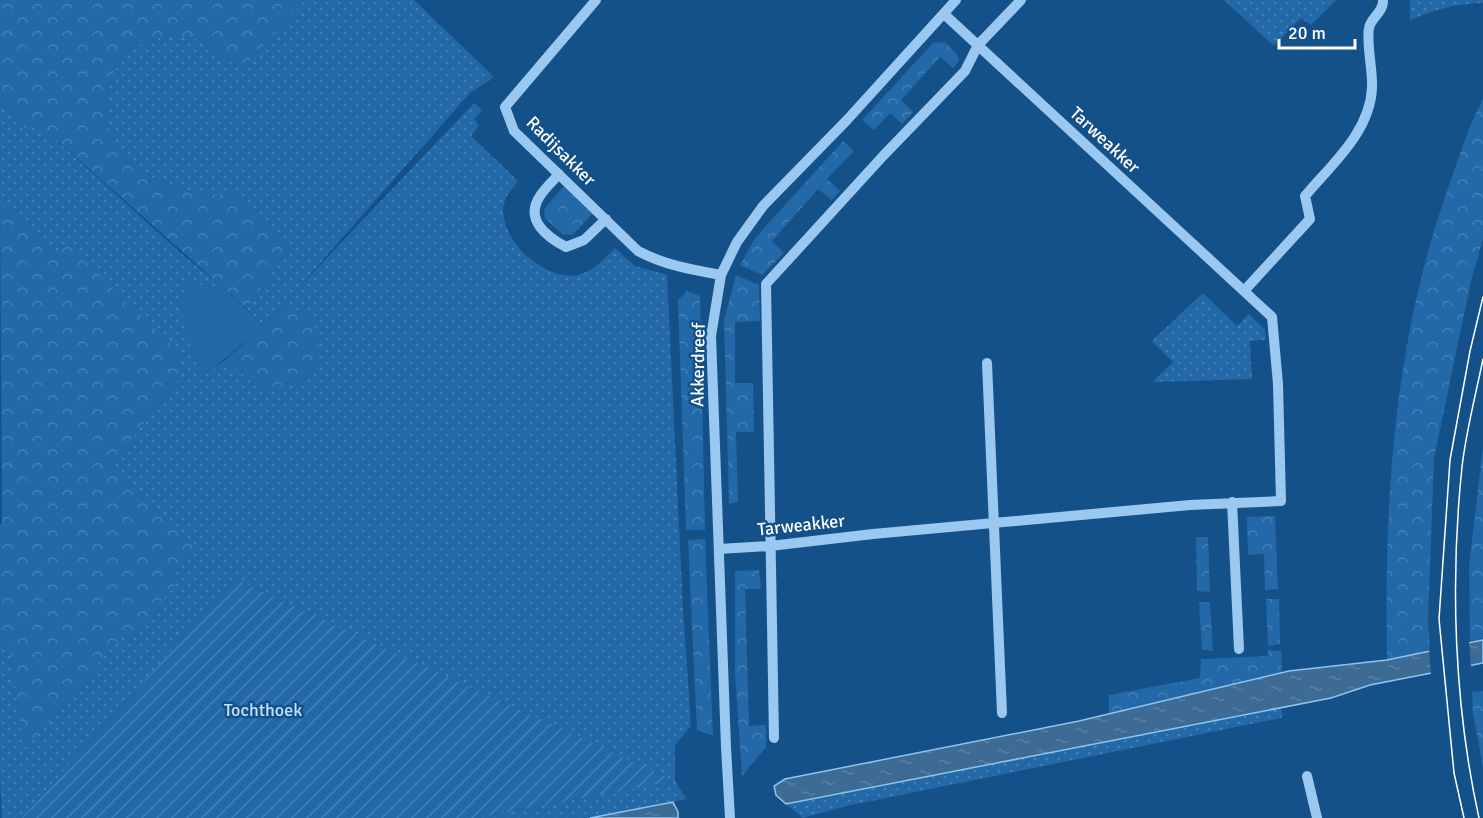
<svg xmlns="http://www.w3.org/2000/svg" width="1483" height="818" font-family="Signika,sans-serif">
<defs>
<pattern id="grass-dots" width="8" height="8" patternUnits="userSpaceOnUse" patternTransform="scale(1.5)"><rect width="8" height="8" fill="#2369a7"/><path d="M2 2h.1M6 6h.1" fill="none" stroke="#4480b4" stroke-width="1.8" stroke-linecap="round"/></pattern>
<pattern id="forest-crowns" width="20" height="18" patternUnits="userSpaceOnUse" patternTransform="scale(1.5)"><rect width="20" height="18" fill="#2369a7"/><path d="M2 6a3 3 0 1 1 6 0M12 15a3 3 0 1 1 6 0" fill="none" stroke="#4480b4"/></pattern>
<pattern id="garden-furrows" width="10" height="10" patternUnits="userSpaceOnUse" patternTransform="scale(1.5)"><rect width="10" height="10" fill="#2369a7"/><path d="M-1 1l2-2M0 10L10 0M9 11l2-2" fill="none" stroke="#4480b4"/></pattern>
<pattern id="water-ripples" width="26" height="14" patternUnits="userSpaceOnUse" patternTransform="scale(1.5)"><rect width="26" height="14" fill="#3d6b94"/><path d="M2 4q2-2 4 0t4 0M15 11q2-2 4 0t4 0" fill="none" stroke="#5a81a4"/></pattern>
</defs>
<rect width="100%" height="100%" fill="#145189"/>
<!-- grass -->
<path fill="url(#grass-dots)" d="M 305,0 L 414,0 L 494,77 L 470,93 L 300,286 L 474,103 L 482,110 L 474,119 L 479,125 L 471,136 L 518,181 C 514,187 507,194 505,200 C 493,236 544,282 578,275 C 594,271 604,259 615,248 L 635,266 L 667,275 L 683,609 L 691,726 L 675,745 L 675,781 L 686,799 L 590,818 L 476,818 L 674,781 L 235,579 L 22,818 L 2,818 L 0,779 L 0,628 L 1,639 L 10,646 L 24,750 L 120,637 L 128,638 L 109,468 L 181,376 L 66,244 L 57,255 L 0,204 L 0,97 L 26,129 L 34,120 L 183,255 L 225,289 L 189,283 L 204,376 L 226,359 L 263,393 L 284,304 L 264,326 L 246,308 L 290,249 L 231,194 L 196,194 L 155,179 L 125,161 L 106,123 L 108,79 L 131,49 L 167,35 L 199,39 L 241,70 Z
M 1224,0 L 1336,0 L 1311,25 L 1301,18 L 1274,46 Z
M 1410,0 L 1483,0 L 1483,3 C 1455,4 1436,9 1410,20 Z
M 1203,293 L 1237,326 L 1249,314 L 1265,330 L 1266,340 L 1250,341 L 1252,379 L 1153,382 L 1173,362 L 1152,341 Z
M 1280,707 L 1283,714 L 1281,718 L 846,806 L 803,818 L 786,804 Z"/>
<!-- forest -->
<path fill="url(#forest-crowns)" d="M 0,0 L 305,0 L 241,70 L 199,39 L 167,35 L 131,49 L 108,80 L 106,123 L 125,161 L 155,179 L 196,194 L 231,194 L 291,249 L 246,308 L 34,120 L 26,129 L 0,97 Z
M 945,42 L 956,53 L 959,60 L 953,68 L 940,57 L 901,100 L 913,112 L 902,124 L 890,113 L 874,130 L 862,120 L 933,43 Z
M 1483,99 L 1483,239 L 1471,281 L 1434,458 L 1428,619 L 1430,650 L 1387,660 C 1384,497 1394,342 1448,188 C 1459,158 1468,127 1483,99 Z
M 843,141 L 854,151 L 827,179 L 840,191 L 832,200 L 818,189 L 772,241 L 784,253 L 762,275 L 740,265 L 756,237 Z
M 564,186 L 592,214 L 573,235 L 562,234 L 545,218 L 544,213 L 545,208 Z
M 0,204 L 57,255 L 66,243 L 178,351 L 181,376 L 109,468 L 194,546 L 174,570 L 175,586 L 128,638 L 120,638 L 24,751 L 10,646 L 1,639 L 0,628 L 0,525 L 2,523 Z
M 736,275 L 759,285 L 760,321 L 735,322 L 735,383 L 753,383 L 754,432 L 736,432 L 738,502 L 729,504 L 724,320 Z
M 687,291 L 700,296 L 705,530 L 686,530 L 678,300 Z
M 284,304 L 310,317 L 318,334 L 319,365 L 303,382 L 263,393 L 226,359 L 264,326 Z
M 1483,448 L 1483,640 L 1470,642 L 1469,565 Z
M 1275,516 L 1278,589 L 1265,590 L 1264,554 L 1248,555 L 1247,517 Z
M 1196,537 L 1208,537 L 1210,592 L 1197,591 Z
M 705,539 L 713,736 L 697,730 L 688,540 Z
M 759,570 L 761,589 L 745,589 L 749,726 L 766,725 L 766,747 L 742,776 L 735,672 L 735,571 Z
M 1266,599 L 1279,599 L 1280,644 L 1268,646 Z
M 1199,602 L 1210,602 L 1213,651 L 1202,650 Z
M 1268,650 L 1281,651 L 1282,673 L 1109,714 L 1109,695 L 1200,678 L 1201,659 L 1268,656 Z
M 1483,691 L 1483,767 L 1473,713 L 1472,692 Z"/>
<!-- garden -->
<path fill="url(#garden-furrows)" d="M 235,579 L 625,758 L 675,781 L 476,818 L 22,818 Z"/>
<!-- pitch -->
<path fill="#2369a7" d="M 189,283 L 225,289 L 264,326 L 204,376 L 192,357 L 181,307 Z"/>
<!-- water -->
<path fill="url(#water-ripples)" stroke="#8cc5f3" stroke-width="1.5" d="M 1483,640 L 1483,663 L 1370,685 L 1331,698 L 786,804 L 776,795 L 774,786 L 785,779 L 1079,721 L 1289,671 L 1387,660 Z
M 673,802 L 678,812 L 678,818 L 590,818 Z"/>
<!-- pier -->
<path fill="#145189" d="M 1469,639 L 1471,668 L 1431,675 L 1429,647 Z"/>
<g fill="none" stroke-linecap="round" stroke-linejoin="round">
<!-- minor -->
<path stroke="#9ac8f0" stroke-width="10" d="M 596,0 L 505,107 L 514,131 L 638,251 C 664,265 693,270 721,275
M 559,174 C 553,181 545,188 540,196 C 524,220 547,237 566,247 L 584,240 L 606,219
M 1244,291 L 1310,219 L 1305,196 C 1332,164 1370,132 1372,88 C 1373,71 1366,42 1369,28 C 1371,17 1384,12 1383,0
M 987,363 L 1002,713
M 1232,502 L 1239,649
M 719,549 L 770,546 L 873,534 L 1190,505 L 1281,501 L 1278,384 L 1272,317 L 944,14
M 774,738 L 766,284 L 883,156 L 965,71 L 978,45 L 1021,0
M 1307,776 L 1317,818
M 730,818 L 726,747 L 711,336 L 721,275 L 737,242 L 763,206 L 847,120 L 956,0"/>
<!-- tram -->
<path stroke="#fff" stroke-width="1.5" d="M 1464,818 L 1454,773 L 1439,619 L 1450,460 L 1470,351 L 1483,297
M 1479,818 C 1454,705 1450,581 1462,467 C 1466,431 1476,394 1483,359"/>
</g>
<g text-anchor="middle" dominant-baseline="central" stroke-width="5" stroke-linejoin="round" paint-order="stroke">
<!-- street labels -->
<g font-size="18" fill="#fff" stroke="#145189">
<text transform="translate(1105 140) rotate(43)">Tarweakker</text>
<text transform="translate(561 151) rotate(45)">Radijsakker</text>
<text transform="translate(698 365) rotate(-89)">Akkerdreef</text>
<text transform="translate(801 525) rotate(-6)">Tarweakker</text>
</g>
<!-- park labels -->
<g font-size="18" fill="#c0e0fb" stroke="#145189">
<text x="263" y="710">Tochthoek</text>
</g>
</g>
<!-- scale -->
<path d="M1279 39v9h76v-9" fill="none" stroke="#ffffff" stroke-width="3"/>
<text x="1288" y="39" font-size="18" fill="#ffffff" stroke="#145189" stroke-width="4.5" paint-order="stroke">20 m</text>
</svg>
